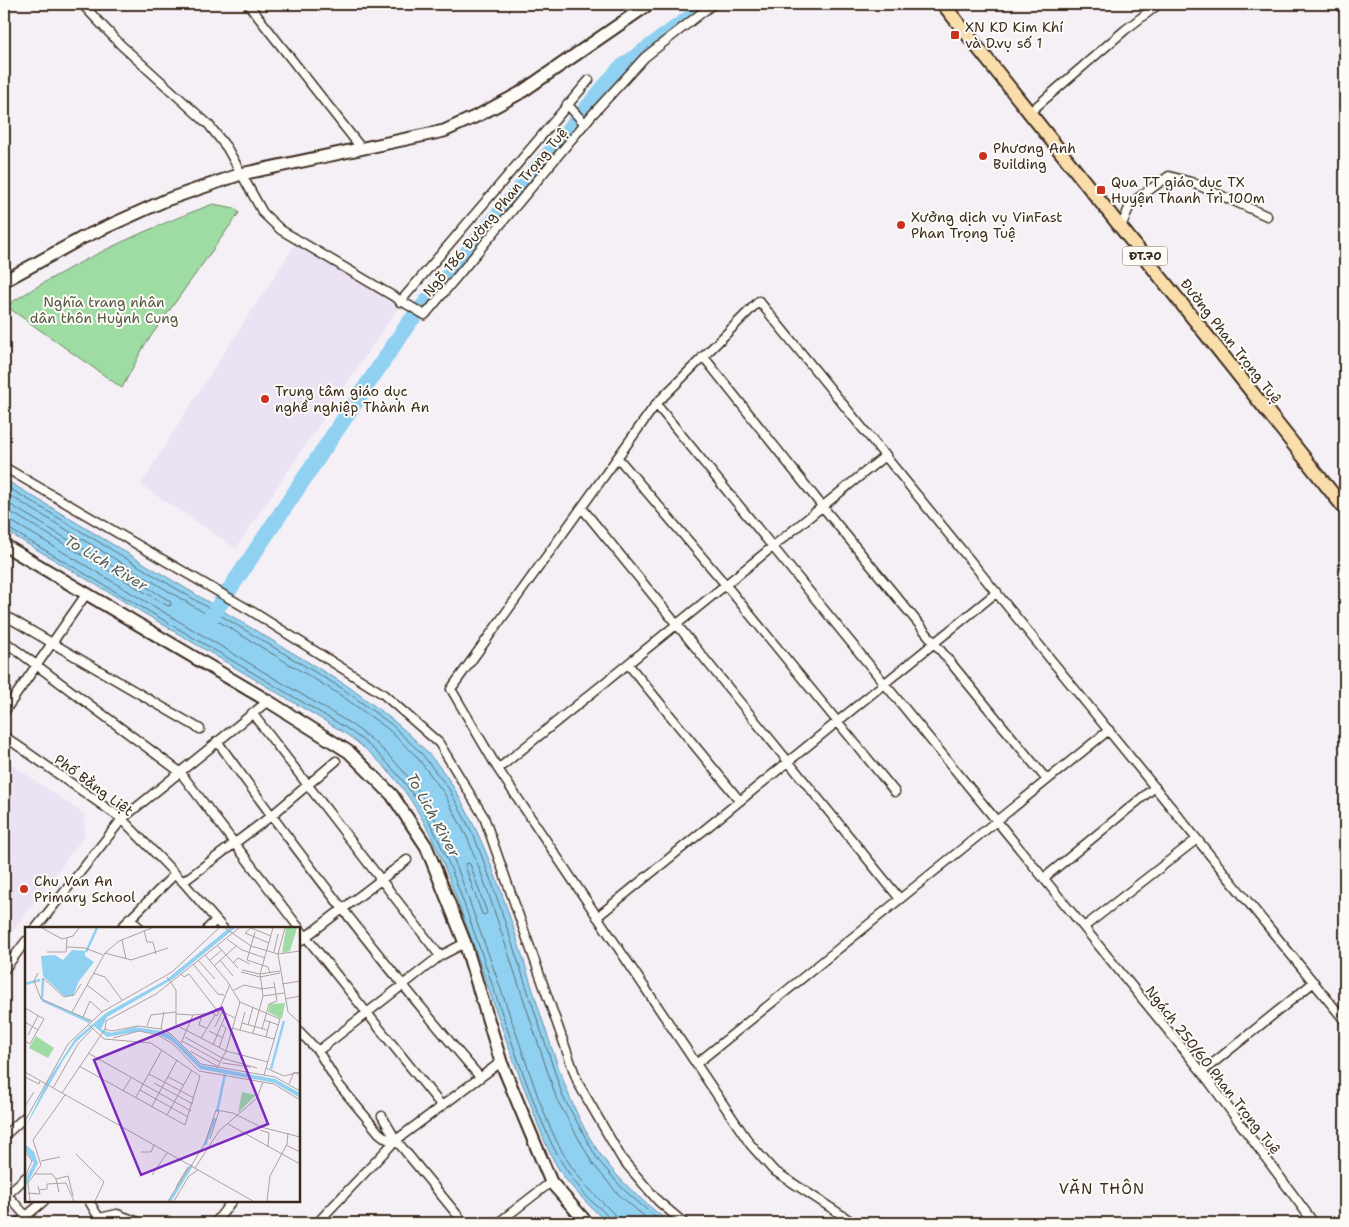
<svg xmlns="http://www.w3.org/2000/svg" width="1349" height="1227" font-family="'Shantell Sans',sans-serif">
<rect width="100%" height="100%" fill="#f5f0f6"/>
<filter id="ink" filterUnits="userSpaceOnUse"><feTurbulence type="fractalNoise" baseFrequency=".02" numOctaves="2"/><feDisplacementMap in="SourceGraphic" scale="10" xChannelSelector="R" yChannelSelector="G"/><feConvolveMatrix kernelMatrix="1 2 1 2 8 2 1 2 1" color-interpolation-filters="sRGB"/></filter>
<g filter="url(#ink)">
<!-- built -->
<path fill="#ebe2f4" d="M 296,243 L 400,305 L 236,548 L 141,485 L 185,413 Z
M 4,759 L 84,814 L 85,835 L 4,943 Z
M 4,1195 L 24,1218 L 18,1223 L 4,1223 Z"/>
<!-- green -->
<path fill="#9edca4" stroke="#6c8361" d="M 213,204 L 235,208 L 239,213 L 144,346 L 122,388 L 6,306 C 70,264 141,231 213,204 Z"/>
<!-- water -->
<path fill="#90d1f1" stroke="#6e8e9d" d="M 4,479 L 346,685 C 386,714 428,744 454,788 C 498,862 519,950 546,1031 C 561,1075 575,1120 603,1158 C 621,1183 646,1204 670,1223 L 607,1223 C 591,1207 574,1191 561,1173 C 547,1151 538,1124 529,1100 C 505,1042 487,981 465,922 C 437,843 414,779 340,730 L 4,530 Z"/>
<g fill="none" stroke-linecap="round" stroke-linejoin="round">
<!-- shore -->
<path stroke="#5d6d72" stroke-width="1" d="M 4,485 L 343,689 L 392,725 L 421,753 L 449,789 L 474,836 L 493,886 L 563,1097 L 598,1160 L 623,1189 L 662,1223
M 4,492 L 339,694 L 388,729 L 417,757 L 444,793 L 468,839 L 487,889 L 557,1100 L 593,1164 L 618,1194 L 652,1223
M 4,501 L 170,601 L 171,605 L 168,606 L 14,514 L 4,512
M 4,519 L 11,521 L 346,721 C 424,772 448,839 477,923 C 494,968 509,1013 525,1059 C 536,1092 551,1137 571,1166 C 583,1184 599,1199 614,1214 L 616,1223
M 4,526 L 343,726 C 421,778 444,847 474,932 C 499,1001 519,1071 549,1138 C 559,1160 572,1180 588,1198 C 595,1205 609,1213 610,1223
M 467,863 L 470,864 L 487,913 L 485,915 L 482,914 L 465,866 Z"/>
<!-- river -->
<path stroke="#90d1f1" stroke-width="16" d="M 207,623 L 408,324 L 619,69 L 695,14"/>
<!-- street casing -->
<g stroke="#3b2a1e" stroke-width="11">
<path id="street" d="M 82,4 L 121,45 L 209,125 L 227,148 L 263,213 L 281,230 L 425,315 L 591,116 L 645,57 L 713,4
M 248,4 L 362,149
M 567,104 L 585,124
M 1030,112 L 1125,30 L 1159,4
M 1121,227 L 1131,203 L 1169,176 L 1191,182 L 1267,216
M 400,302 L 589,80
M 703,356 L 822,506 L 1047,780
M 656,404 L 1202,1072 L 1314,1223
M 618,458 L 725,584 L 895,792
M 4,467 L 253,612 L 383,694 L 439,743 L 484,817 L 578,1083 L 622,1159 L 658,1201 L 684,1223
M 582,508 L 900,899
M 4,615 L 200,729
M 4,641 L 180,772 L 306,937 L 441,1105
M 628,664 L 740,801
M 4,712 L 87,593
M 252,713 L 440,956
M 4,736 L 122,819 L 183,882 L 223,928
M 217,741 C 300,856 386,968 479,1076
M 498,769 L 886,455
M 1044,878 L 1155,787
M 183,882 L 271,816 L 336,761
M 597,917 L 997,592
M 129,918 L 140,928
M 1084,927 L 1197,839
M 36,928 L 122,819 L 268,701
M 121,928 L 174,875
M 208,928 L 216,920
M 299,942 L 407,860
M 4,970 L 26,941
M 299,1031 L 318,1051 L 339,1085 L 379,1133 L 387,1139 L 396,1140
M 318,1051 L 440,956 L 465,943
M 696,1064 L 1109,730
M 1202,1072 L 1314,982
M 382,1116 L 396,1140 L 464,1223
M 4,1136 L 26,1116
M 4,1191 L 32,1223
M 7,1195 L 26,1177
M 89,1201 L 99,1218 L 117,1214 L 141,1223
M 18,1223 L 44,1201
M 215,1223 L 232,1201
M 317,1223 L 396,1140 L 501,1062
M 498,1223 L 551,1182
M 854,1223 L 773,1170 L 750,1144 L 498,769 L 451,689 L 656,404 L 759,301 L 1345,1021"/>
</g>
<!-- secondary casing -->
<g stroke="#3b2a1e" stroke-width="15">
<path id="secondary" d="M 4,281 L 82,238 L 166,200 L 241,174 L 444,131 L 479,115 L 520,93 L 649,4
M 4,545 L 268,701 L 349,752 L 392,795 L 426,846 L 465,943 L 501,1062 L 551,1182 L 587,1223"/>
</g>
<!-- primary casing -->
<g stroke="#3b2a1e" stroke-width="16">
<path id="primary" d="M 943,4 L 1345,509"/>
</g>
<!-- street -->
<use href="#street" stroke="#fdfcf7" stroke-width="8"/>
<!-- secondary -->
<use href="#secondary" stroke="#fdfcf7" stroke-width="11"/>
<!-- primary -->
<use href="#primary" stroke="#f9deab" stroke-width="12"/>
</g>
</g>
<!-- markers -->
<g fill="#c8321e" stroke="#fdfcf7" stroke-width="2">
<rect x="950" y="30" width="10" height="10" rx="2.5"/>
<circle cx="983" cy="156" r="5"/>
<rect x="1096" y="185" width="10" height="10" rx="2.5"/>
<circle cx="901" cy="225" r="5"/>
<circle cx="265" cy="399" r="5"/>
<circle cx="24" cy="889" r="5"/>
</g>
<g text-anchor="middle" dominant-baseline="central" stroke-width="4" stroke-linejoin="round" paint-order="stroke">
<!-- shield labels -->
<rect fill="#fdfcf7" stroke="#75695f" stroke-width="1" x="1122.5" y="246.5" width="45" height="19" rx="4"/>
<g font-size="12" font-weight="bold" fill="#3b2a1e">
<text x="1145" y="256">ĐT.70</text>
</g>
<!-- poi labels -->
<g font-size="14" fill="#3b2a1e" stroke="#fdfcf7" text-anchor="start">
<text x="965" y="27">XN KD Kim Khí<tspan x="965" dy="16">và D.vụ số 1</tspan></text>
<text x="993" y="148">Phương Anh<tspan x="993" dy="16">Building</tspan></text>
<text x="1111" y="182">Qua TT giáo dục TX<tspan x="1111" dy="16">Huyện Thanh Trì 100m</tspan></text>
<text x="911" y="217">Xưởng dịch vụ VinFast<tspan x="911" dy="16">Phan Trọng Tuệ</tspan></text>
<text x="275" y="391">Trung tâm giáo dục<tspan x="275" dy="16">nghề nghiệp Thành An</tspan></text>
<text x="34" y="881">Chu Van An<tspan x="34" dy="16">Primary School</tspan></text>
</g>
<!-- street labels -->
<g font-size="14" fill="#3b2a1e" stroke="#fdfcf7">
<text transform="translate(495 212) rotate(-50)">Ngõ 186 Đường Phan Trọng Tuệ</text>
<text transform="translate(1231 341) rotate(52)">Đường Phan Trọng Tuệ</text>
<text transform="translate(94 785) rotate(36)">Phố Bằng Liệt</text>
<text transform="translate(1213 1070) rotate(52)">Ngách 250/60 Phan Trọng Tuệ</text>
</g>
<!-- park labels -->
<g font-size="14" fill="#545640" stroke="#fdfcf7">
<text x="104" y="302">Nghĩa trang nhân<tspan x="104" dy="16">dân thôn Huỳnh Cung</tspan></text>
</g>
<!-- water labels -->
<g font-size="15" font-style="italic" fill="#545c5d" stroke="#fdfcf7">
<text transform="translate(106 563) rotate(31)">To Lich River</text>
<text transform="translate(433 815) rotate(61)">To Lich River</text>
</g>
<!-- neighbourhood labels -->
<g font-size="15" letter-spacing="1" fill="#3b2a1e" stroke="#fdfcf7">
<text x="1102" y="1189">VĂN THÔN</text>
</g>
</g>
<!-- overview -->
<g transform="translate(25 927)">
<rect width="275" height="275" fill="#f5f0f6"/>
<path d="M 261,1 L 272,1 L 265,24 L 257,26 ZM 260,76 L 257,92 L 243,85 L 245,77 ZM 11,109 L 29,121 L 23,131 L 4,121 ZM 217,165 L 231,168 L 213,186 Z" fill="#9edca4"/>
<path d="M 204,1 L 210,1 L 148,52 L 82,90 L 76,102 L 86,106 L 110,100 L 136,104 L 146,108 L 176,138 L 250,152 L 275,166 L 275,171 L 250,156 L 175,142 L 148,115 L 135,108 L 115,104 L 82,110 L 69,99 L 51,115 L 39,132 L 0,201 L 22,155 L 50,112 L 81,86 L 141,53 ZM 47,23 L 60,24 L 60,29 L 69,35 L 54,54 L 48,69 L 39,69 L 18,49 L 16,29 L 30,28 L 38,33 ZM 0,217 L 9,225 L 13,236 L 0,261 L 0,252 L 9,236 L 0,223 Z" fill="#90d1f1"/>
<path fill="none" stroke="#90d1f1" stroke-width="2.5" d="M 61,25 L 72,1M 0,57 L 15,53M 17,72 L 18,51M 17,73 L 65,95M 246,142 L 259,94M 192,185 L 200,147M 180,218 L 190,191M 145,274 L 167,238"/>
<path fill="none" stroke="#aba1a0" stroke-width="1" d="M 17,1 L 37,12 L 48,9 L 54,1M 200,1 L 226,19 L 253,27 L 275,24M 226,1 L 220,6 L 244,16M 226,1 L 246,9M 119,3 L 122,15 L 128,15 L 131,27M 230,5 L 222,33 L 243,40 L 245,46M 202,12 L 217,23 L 240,31M 97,13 L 101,32M 193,19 L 213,41M 42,20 L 60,21 L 78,28M 22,25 L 41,25 L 42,11M 249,25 L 253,7M 80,26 L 106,33 L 143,21M 253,27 L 263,85 L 275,96M 253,27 L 260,1M 180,28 L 202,54 L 215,75 L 201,124 L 192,141M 173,33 L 190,52M 185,33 L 197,23M 195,33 L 208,49M 208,36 L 213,31 L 225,37M 168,37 L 193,67 L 199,68M 190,38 L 211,19M 217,43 L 235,47 L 255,44M 216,45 L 235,50 L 255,46M 13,46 L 9,54 L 16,72 L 67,94M 68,46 L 80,50 L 97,73M 156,47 L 159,50 L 164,47 L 190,81 L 210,91M 142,50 L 151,63 L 151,98 L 201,124 L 243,135M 18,51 L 39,70 L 49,68 L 56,57M 257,57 L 275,54M 62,58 L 84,75M 209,63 L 219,58 L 237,62 L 250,60M 238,69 L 259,66M 260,72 L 275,69M 215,75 L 255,92 L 239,148M 0,81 L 19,92 L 5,117 L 0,114M 47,85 L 80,26 L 94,14 L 127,1M 151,87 L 168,88 L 156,116M 177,87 L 174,98 L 181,101M 168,88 L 188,86 L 192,89 L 205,57M 58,90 L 65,74 L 77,85M 239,93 L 254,98M 0,95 L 13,103M 217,96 L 242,103M 223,98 L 228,80M 122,99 L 126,88 L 151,85M 190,100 L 197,85M 207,101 L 249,112M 80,102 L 87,104 L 113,99 L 136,102 L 146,107 L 176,137 L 250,150 L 275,164M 80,102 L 81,94 L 131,67 L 214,1M 136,102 L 139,85M 237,102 L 244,77 L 252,74 L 249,55M 215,103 L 220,85M 184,104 L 198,111M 228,106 L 238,69 L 235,47 L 248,1M 3,108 L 13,89M 160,110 L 197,131 L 232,141M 241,110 L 245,94M 88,111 L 114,104 L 133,108 L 148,117 L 174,144 L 249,157 L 275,173M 176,111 L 190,88M 157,114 L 195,135M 188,118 L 201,87M 194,121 L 201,101 L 197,98M 165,124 L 192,139M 63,126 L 166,184M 197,136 L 226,140M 54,139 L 160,198 L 175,149 L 126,116 L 79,112 L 64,98M 241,141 L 259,149 L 275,145M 0,145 L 228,274M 124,147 L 169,171M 0,150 L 14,157 L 15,154M 143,150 L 159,158M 129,156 L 168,177M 264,157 L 269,145 L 275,148M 28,161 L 53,117 L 68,101M 115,163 L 163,190M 98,164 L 106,151M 37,166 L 80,102M 111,170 L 137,123M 0,179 L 9,165M 127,179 L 152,133M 142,188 L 167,143M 0,194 L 43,117 L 77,85 L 147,45 L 194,1M 203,197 L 275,237M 235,203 L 244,206 L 243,220M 185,212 L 194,184M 261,218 L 275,225M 0,225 L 7,234 L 0,250M 116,225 L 126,225 L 129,218M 51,227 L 79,255 L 70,274M 16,234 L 35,230M 166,239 L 180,216 L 191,183 L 208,186 L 236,200 L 275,210M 170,241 L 194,204 L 232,171 L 238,155M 9,247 L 27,247 L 31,252 L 34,265M 127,248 L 142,226M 31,252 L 43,249 L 48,269M 151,260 L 163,240M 14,263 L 22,262 L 22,257 L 41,256 L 49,274M 3,266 L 15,267 L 13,259M 5,274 L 3,256 L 16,238 L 8,213 L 40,168M 143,274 L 165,239M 149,274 L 164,249 L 173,243M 242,274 L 245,249 L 262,217 L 263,206"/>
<path fill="#7b2cbf" fill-opacity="0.15" stroke="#7b2cbf" stroke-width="2.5" d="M 197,81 L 243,197 L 116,248 L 69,133 Z"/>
<rect width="275" height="275" fill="none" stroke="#3b2a1e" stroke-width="2.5"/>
</g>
<!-- margin -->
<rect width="1349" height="1227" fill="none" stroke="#fdfcf7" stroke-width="20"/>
<rect x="10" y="10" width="1329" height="1207" fill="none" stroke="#3b2a1e" stroke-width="2" filter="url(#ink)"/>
</svg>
